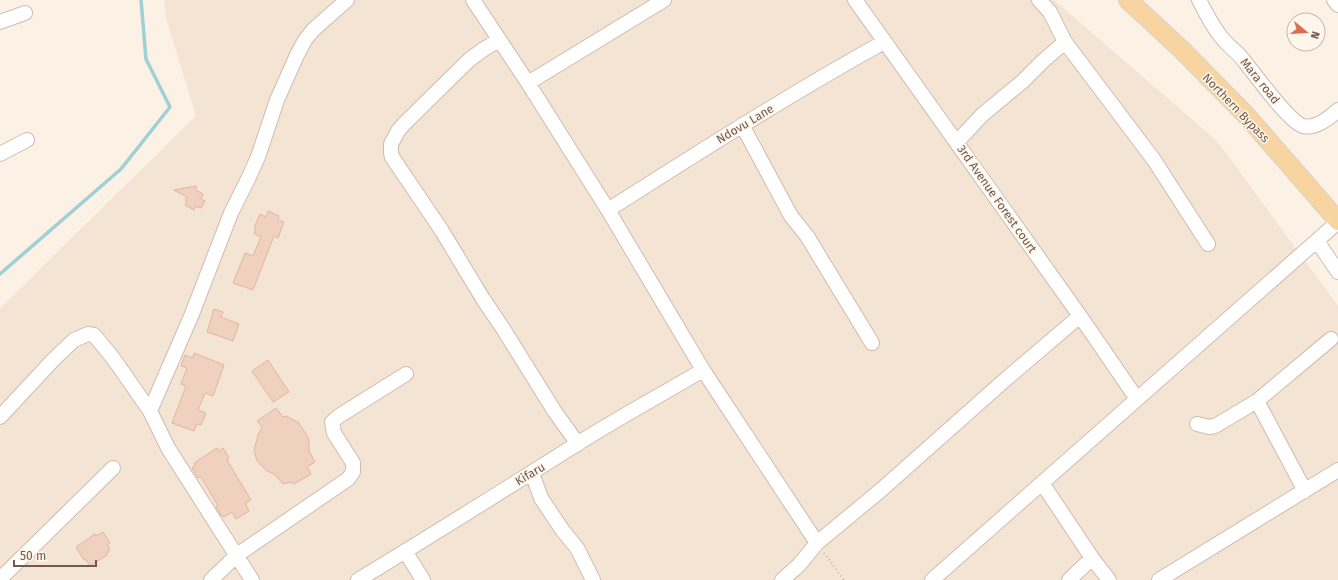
<svg xmlns="http://www.w3.org/2000/svg" width="1338" height="580" font-family="'Fira Sans',sans-serif">
<rect width="100%" height="100%" fill="#fbf2e5"/>
<!-- residential -->
<path fill="#f3e4d4" d="M 164,0 L 1054,0 L 1217,141 L 1338,306 L 1338,580 L 0,580 L 0,308 L 196,116 L 166,18 Z"/>
<g fill="none" stroke-linecap="round" stroke-linejoin="round">
<!-- stream -->
<path stroke="#a1cfd6" stroke-width="3.5" d="M 0,274 L 121,169 L 170,107 L 146,59 L 141,0"/>
</g>
<!-- building -->
<path fill="#f0d0be" stroke="#e2b69f" d="M 196,186 L 196,190 L 203,194 L 201,199 L 205,201 L 201,208 L 196,206 L 194,210 L 185,205 L 187,201 L 185,200 L 187,197 L 174,190 Z
M 268,211 L 279,216 L 278,220 L 284,222 L 278,238 L 274,236 L 253,290 L 233,283 L 245,253 L 253,256 L 261,237 L 254,234 L 256,229 L 254,228 L 260,214 L 266,217 Z
M 214,309 L 223,312 L 221,317 L 239,324 L 233,341 L 207,332 Z
M 194,353 L 224,365 L 213,396 L 205,393 L 198,410 L 206,413 L 201,425 L 197,424 L 194,431 L 172,423 L 186,386 L 181,384 L 187,368 L 181,366 L 185,355 L 193,358 Z
M 268,360 L 289,392 L 273,402 L 252,371 Z
M 276,408 L 283,417 L 286,416 L 299,423 L 309,439 L 309,451 L 315,462 L 307,467 L 311,474 L 294,484 L 291,482 L 283,484 L 274,474 L 267,471 L 257,461 L 254,451 L 258,435 L 262,427 L 257,421 Z
M 217,448 L 219,451 L 223,448 L 229,458 L 227,460 L 251,500 L 245,503 L 249,511 L 236,519 L 232,512 L 224,517 L 222,515 L 221,515 L 216,507 L 218,506 L 201,477 L 198,478 L 192,468 L 195,466 L 194,463 Z
M 103,532 L 110,543 L 107,545 L 110,549 L 108,550 L 109,552 L 106,554 L 107,555 L 90,566 L 86,560 L 84,560 L 76,547 L 95,534 L 96,536 Z"/>
<g fill="none" stroke-linecap="round" stroke-linejoin="round">
<!-- minor casing -->
<g stroke="#cfbcaf" stroke-width="16">
<path id="minor" d="M 473,0 L 528,83 L 608,210 L 703,370 L 817,543
M 855,0 L 1080,316 L 1137,399
M 1039,0 L 1050,12 L 1065,42
M 1199,0 C 1205,11 1211,24 1219,34 C 1225,44 1237,51 1244,61 C 1255,74 1289,122 1303,126 C 1315,129 1330,118 1338,110
M 1334,0 L 1338,5
M 0,22 L 25,13
M 499,40 L 484,49 L 469,60 L 404,124 L 398,131 L 391,144 L 391,153 L 392,157 L 442,231 L 483,299 L 502,327 L 555,412 L 578,444
M 528,83 L 664,0
M 742,125 L 791,216 L 807,236 L 872,343
M 957,142 L 982,115 L 1022,82 L 1043,61 L 1065,42 L 1154,160 L 1208,244
M 0,154 L 27,140
M 608,210 C 699,152 790,94 884,42
M 1317,241 L 1338,272
M 150,411 L 192,314 L 231,213 L 248,179 L 258,157 L 277,100 L 297,55 L 305,40 L 313,30 L 347,0
M 0,417 L 54,359 L 74,340 L 88,334 L 94,335 L 113,358 L 150,411 L 168,448 L 252,580
M 1197,424 L 1209,427 L 1215,426 L 1257,401
M 532,473 L 541,498 L 563,531 L 577,548 L 593,580
M 1042,483 L 1092,558 L 1109,580
M 1305,491 L 1257,401 L 1331,339
M 405,551 L 423,580
M 0,579 L 113,468
M 211,580 L 237,555 L 348,479 L 353,472 L 353,463 L 334,433 L 332,422 L 339,416 L 406,374
M 358,580 C 431,536 504,490 577,444 C 618,418 661,395 703,370
M 782,580 L 799,565 L 817,543 L 881,490 L 1006,379 L 1080,316
M 932,580 L 1338,222
M 1069,580 L 1092,558
M 1159,580 L 1338,470"/>
</g>
<!-- major casing -->
<g stroke="#d8d0cd" stroke-width="20">
<path id="major" d="M 1128,0 L 1182,50 L 1245,114 L 1307,185 L 1338,221"/>
</g>
<!-- path -->
<path stroke="#d5b3a1" stroke-width="2" stroke-dasharray="1 3" stroke-linecap="butt" d="M 824,553 L 844,580"/>
<!-- minor -->
<use href="#minor" stroke="#fff" stroke-width="14"/>
<!-- major -->
<use href="#major" stroke="#f7d4a0" stroke-width="18"/>
</g>
<g text-anchor="middle" dominant-baseline="central" stroke-width="3" stroke-linejoin="round" paint-order="stroke">
<!-- street labels -->
<g font-size="12" fill="#73584b" stroke="#fef6eb">
<text transform="translate(1260 81) rotate(51)">Mara road</text>
<text transform="translate(1236 108) rotate(46)">Northern Bypass</text>
<text transform="translate(745 124) rotate(-31)">Ndovu Lane</text>
<text transform="translate(997 199) rotate(55)">3rd Avenue Forest court</text>
<text transform="translate(530 474) rotate(-31)">Kifaru</text>
</g>
</g>
<!-- north arrow -->
<g transform="translate(1306 32) rotate(108)"><circle r="19" fill="#fef6eb" stroke="#c6b7ab"/>
<path d="M0-3L7 15L0 10L-7 15Z" fill="#e16a4f"/>
<text y="-6" font-size="11" font-weight="bold" text-anchor="middle" fill="#73584b">N</text>
</g>
<!-- scale -->
<path d="M14 560v6h82v-6" fill="none" stroke="#73584b" stroke-width="2"/>
<text x="20" y="560" font-size="12" fill="#73584b" stroke="#fef6eb" stroke-width="3" paint-order="stroke">50 m</text>
</svg>
